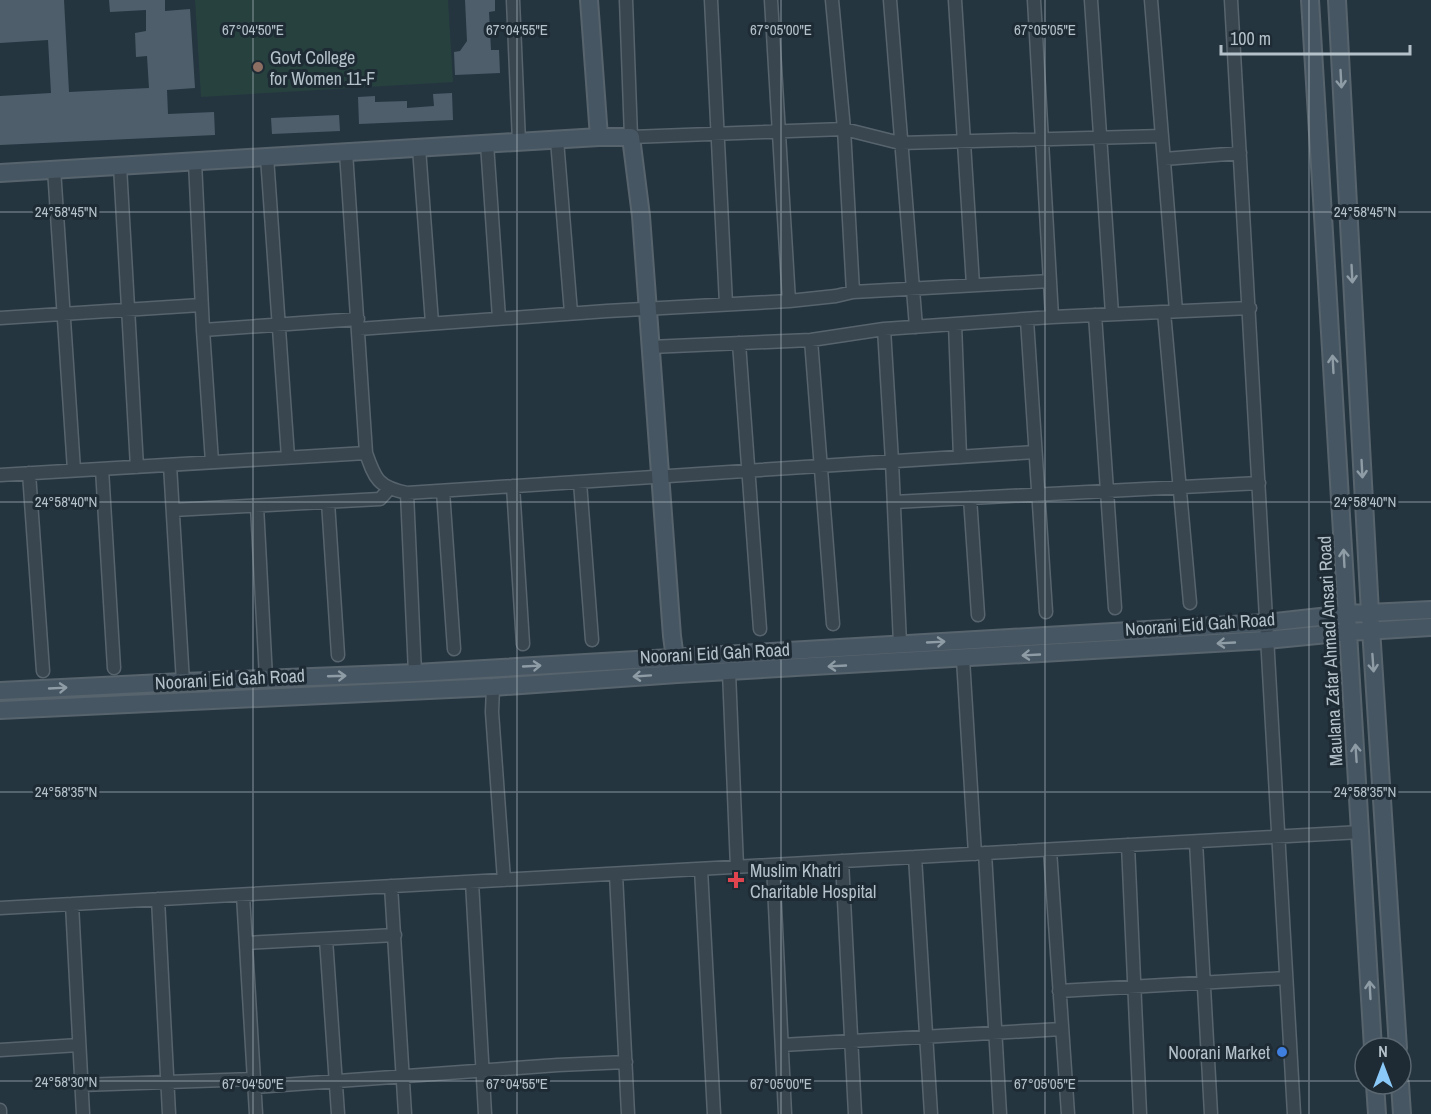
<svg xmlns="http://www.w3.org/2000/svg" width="1431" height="1114" font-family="'Archivo Narrow',sans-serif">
<rect width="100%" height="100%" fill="#253540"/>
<!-- green -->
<path fill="#27413f" d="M 195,0 L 448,0 L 453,82 L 201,97 Z"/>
<!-- building -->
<path fill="#4e5f6b" d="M 0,0 L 64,0 L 69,92 L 149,88 L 147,56 L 136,57 L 135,33 L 146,31 L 146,10 L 110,12 L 109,0 L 165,0 L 165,11 L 190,9 L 195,88 L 167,90 L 168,114 L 214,112 L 215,135 L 0,145 L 0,96 L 51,93 L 48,40 L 0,43 Z
M 465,0 L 495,0 L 495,11 L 489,12 L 491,50 L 499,50 L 500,73 L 455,75 L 454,52 L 460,51 L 467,41 Z
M 452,93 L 453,120 L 359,124 L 358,97 L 375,96 L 375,102 L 407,101 L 407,108 L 434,106 L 433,94 Z
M 339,115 L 340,131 L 272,134 L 271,118 Z"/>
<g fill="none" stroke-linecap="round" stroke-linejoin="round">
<!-- street casing -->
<g stroke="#57646d" stroke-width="15">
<path id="street" d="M 513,0 L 519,142
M 626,0 L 631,137 L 844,129 L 900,143 L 1162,136
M 711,0 L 726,304
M 771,0 L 789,301
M 832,0 L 844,129 L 853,292
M 890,0 L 916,327
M 955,0 L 973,285
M 1034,0 L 1052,317
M 1091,0 L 1112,314
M 1151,0 L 1176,311
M 1231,0 L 1294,1114
M 557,140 L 571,313
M 487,144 L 499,318
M 419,148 L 432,323
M 346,152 L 366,453 C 375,479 378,487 407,493 L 415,673
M 267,157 L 288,457
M 1164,159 L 1240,153
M 195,162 L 203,330 L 358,319
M 120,166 L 137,467
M 54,169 L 74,470
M 1164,312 L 1190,603
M 1095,315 L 1115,608
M 0,318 L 201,305
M 1027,320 L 1046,612
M 955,324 L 960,457
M 358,329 L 607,311 L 789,301 L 836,296 L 853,292 L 1050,281
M 884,329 L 892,461 L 900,644
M 203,330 L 212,462
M 811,340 L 833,624
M 739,343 L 760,629
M 650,347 L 811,340 L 884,329 L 1052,317 L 1250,308
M 170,465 L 183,682
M 102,469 L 114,668
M 29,473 L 43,671
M 0,475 L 366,453
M 580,482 L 592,640
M 513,486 L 523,644
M 443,491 L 454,649
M 407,493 L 1035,452
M 970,498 L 978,615
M 328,502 L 338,655
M 894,502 L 1259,483
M 257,506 L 266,678
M 173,510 L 380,499 L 389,489
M 963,659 L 975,854
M 729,672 L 737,867
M 493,687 L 492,712 L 504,880
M 1196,842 L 1211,1114
M 1128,845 L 1140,1114
M 1050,850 L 1068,1114
M 985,853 L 1000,1114
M 915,857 L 931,1114
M 842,861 L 855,1114
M 773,865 L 785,1114
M 701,869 L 714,1114
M 616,874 L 628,1114
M 472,882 L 485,1114
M 391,886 L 405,1114
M 243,895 L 256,1114
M 158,899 L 169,1114
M 72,904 L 83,1114
M 0,908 L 1361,832
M 326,939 L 338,1114
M 246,943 L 395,935
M 1059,991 L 1286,978
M 782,1045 L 1062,1029
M 0,1050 L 79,1045
M 81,1085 L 254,1079
M 255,1087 L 558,1065 L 626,1062
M 0,1110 L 0,1114"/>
</g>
<!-- secondary casing -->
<g stroke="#57646d" stroke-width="20">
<path id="secondary" d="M 589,0 L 599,137
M 1310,0 L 1373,1048
M 1337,0 L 1370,613 L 1398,1048
M 0,173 L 599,137 L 631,137 L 641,216 L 672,636 L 676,666
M 0,691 L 183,682 L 415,673 L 1265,623 L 1347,614 L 1431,610
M 0,710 L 493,687 L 677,674 L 1266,640 L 1348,632 L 1431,627
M 1375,1084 L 1377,1114
M 1400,1084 L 1402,1114"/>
</g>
<!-- street -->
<use href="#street" stroke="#394650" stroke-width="12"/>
<!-- secondary -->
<use href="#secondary" stroke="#475663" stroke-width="16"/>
</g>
<!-- one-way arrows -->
<defs><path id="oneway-shaft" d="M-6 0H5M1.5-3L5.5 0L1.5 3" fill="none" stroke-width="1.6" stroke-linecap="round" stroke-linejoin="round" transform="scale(1.5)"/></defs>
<g stroke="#8e9ca6">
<use href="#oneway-shaft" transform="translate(1341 79) rotate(87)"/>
<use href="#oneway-shaft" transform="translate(1352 274) rotate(87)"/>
<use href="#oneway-shaft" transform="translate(1333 364) rotate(-93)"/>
<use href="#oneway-shaft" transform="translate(1362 469) rotate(87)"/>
<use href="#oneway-shaft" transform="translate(1344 558) rotate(-93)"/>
<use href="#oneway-shaft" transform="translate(936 642) rotate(-3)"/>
<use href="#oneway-shaft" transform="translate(1226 643) rotate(177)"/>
<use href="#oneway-shaft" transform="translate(1031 655) rotate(177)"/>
<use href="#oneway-shaft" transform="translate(1373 663) rotate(86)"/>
<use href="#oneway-shaft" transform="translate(532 666) rotate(-3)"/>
<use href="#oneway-shaft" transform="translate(837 666) rotate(177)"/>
<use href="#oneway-shaft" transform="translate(337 676) rotate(-2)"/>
<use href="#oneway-shaft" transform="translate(642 676) rotate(176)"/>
<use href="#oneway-shaft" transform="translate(58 688) rotate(-3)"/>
<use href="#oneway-shaft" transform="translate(1356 753) rotate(-94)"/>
<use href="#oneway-shaft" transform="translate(1370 990) rotate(-93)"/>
</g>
<!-- ticks -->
<path fill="none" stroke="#b5c1ca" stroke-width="1.5" stroke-opacity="0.45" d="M 253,0 L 253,1114M 517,0 L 517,1114M 781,0 L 781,1114M 1045,0 L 1045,1114M 1309,0 L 1309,1114M 0,212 L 1431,212M 0,502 L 1431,502M 0,792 L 1431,792M 0,1081 L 1365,1081M 1401,1081 L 1431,1081"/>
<!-- markers -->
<circle fill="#8d6e63" stroke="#1e2b35" stroke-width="2" cx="258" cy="67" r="6"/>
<path fill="#e0444e" stroke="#1e2b35" stroke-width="2" d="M733 871h6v6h6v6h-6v6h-6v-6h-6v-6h6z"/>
<circle fill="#3f7fe0" stroke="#1e2b35" stroke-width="2" cx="1282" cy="1052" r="6"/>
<g text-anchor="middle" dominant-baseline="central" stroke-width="6" stroke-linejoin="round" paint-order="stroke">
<!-- poi labels -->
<g font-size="18" fill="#b5c1ca" stroke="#1e2b35" text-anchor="start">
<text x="270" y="57">Govt College<tspan x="270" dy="21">for Women 11-F</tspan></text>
<text x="750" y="870">Muslim Khatri<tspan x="750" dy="21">Charitable Hospital</tspan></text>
<text x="1270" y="1052" text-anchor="end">Noorani Market</text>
</g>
<!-- street labels -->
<g font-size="18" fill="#b5c1ca" stroke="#1e2b35">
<text transform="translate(1200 624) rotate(-4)">Noorani Eid Gah Road</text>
<text transform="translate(1330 651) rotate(-93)">Maulana Zafar Ahmad Ansari Road</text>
<text transform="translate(715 653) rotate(-3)">Noorani Eid Gah Road</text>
<text transform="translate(230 679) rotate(-3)">Noorani Eid Gah Road</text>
</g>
</g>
<g font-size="15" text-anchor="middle" fill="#b5c1ca" stroke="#1e2b35" stroke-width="6" stroke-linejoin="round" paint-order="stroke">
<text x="253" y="35">67°04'50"E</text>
<text x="517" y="35">67°04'55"E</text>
<text x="781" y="35">67°05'00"E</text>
<text x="1045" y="35">67°05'05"E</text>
<text x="66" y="217">24°58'45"N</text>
<text x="1365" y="217">24°58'45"N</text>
<text x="66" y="507">24°58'40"N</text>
<text x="1365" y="507">24°58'40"N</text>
<text x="66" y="797">24°58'35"N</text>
<text x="1365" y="797">24°58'35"N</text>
<text x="66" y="1087">24°58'30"N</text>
<text x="253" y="1089">67°04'50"E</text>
<text x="517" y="1089">67°04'55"E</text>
<text x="781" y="1089">67°05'00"E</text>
<text x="1045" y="1089">67°05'05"E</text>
</g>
<!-- north arrow -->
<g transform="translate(1383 1066)"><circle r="28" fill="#1e2b35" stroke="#5a6771" stroke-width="1.5"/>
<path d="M0-4.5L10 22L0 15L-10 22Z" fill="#8bc9f9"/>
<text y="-9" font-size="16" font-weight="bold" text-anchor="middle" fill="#b5c1ca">N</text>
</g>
<!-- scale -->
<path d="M1221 45v9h189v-9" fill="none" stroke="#b5c1ca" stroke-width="3"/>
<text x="1230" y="45" font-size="18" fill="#b5c1ca" stroke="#1e2b35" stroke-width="4.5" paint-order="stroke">100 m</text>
</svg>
